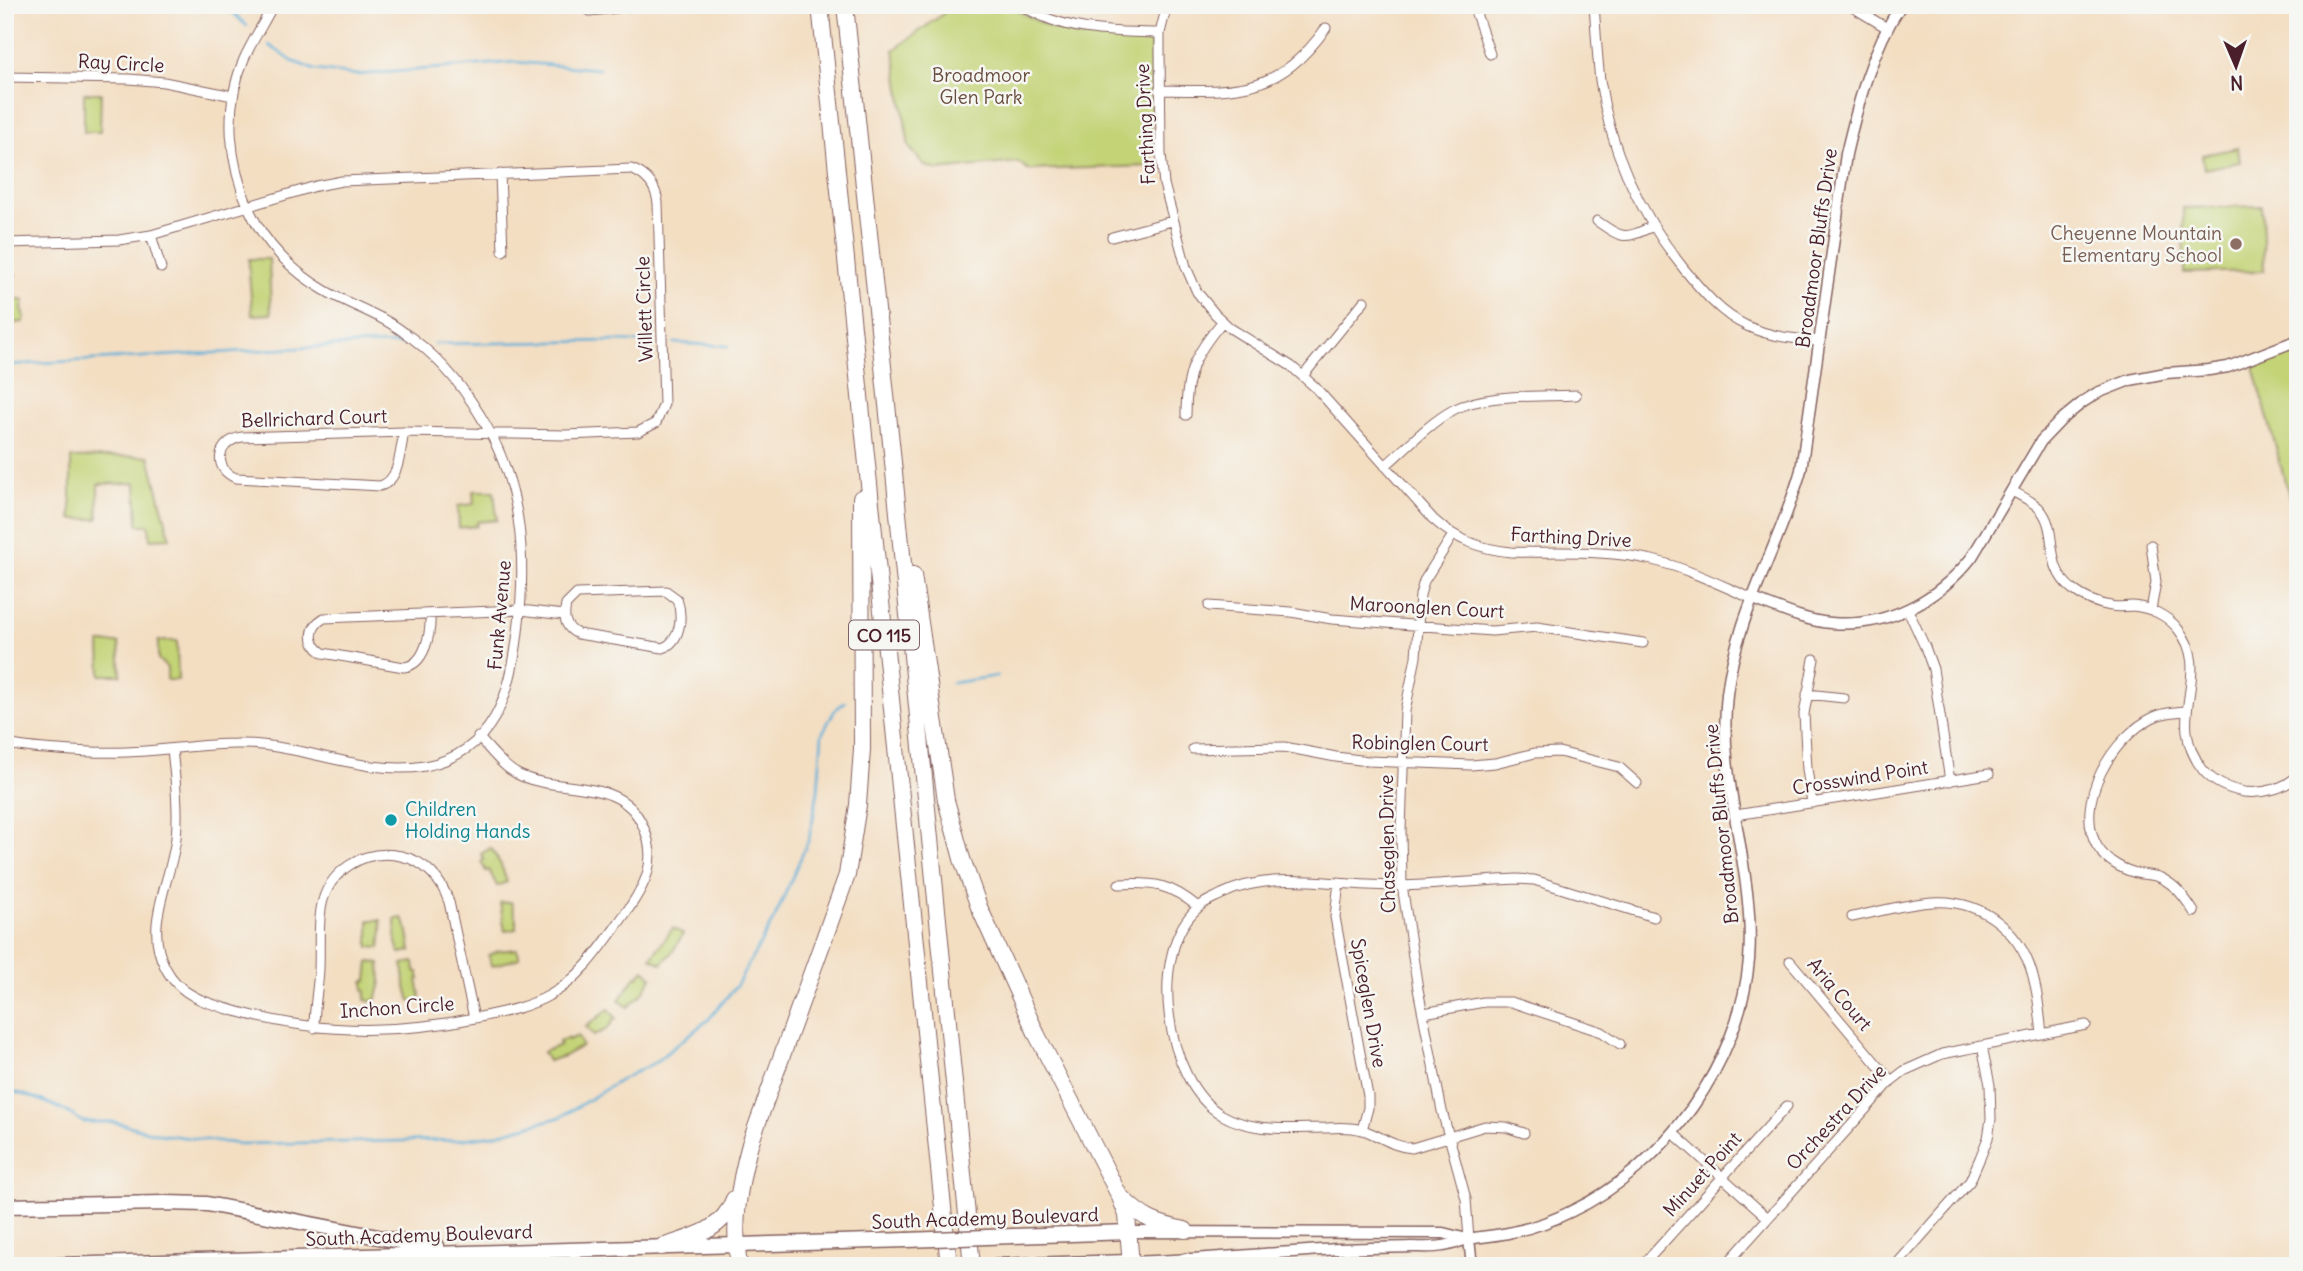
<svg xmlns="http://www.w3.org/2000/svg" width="2303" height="1271" font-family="Delius,sans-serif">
<rect width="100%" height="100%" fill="#f6f6f2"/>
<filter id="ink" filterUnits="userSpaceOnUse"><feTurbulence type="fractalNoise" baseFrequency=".0143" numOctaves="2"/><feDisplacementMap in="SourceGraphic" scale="14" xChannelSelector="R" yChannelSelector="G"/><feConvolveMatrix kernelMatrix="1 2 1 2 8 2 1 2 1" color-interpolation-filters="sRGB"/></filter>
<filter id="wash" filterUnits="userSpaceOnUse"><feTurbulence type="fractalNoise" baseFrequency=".00686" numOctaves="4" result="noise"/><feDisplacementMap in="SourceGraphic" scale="28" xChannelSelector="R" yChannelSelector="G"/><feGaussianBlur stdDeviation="1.57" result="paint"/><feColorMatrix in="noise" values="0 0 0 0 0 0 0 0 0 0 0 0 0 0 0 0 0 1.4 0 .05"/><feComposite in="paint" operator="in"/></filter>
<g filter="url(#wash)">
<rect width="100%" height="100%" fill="#f3dec2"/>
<!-- green -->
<path fill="#c3d376" stroke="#867950" stroke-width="2" d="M 955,5 L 1007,5 L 1051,28 L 1082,36 L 1146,40 L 1151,43 L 1151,166 L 1029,170 L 1018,162 L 938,170 L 925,166 L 909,147 L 894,50 Z
M 84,93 L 101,93 L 100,132 L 84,132 Z
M 2238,148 L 2240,162 L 2204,169 L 2202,155 Z
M 2262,206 L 2264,271 L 2184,273 L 2183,208 Z
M 249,259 L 269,259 L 271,314 L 252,315 C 252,296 248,278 249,259 Z
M 17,299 L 24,301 L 22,309 L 25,317 L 23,322 L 7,324 L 5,323 L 5,300 Z
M 2298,348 L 2298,529 L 2254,367 Z
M 149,456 L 170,538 L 150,539 L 149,525 L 138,525 L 136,483 L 98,484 L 98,519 L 71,519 L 71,458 Z
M 473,491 L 494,491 L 497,520 L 477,522 L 477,526 L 459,528 L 458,506 L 474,504 Z
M 158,641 L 177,641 L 178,680 L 167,680 L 167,668 L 158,659 Z
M 100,643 L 119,643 L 121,675 L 101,675 Z
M 491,848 L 501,865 L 507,882 L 497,886 L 489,870 L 486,871 L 481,862 L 484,860 L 481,854 Z
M 511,902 L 516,919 L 516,929 L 505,931 L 500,903 Z
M 403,918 L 408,932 L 411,951 L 400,953 L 396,943 L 395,919 Z
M 369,920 L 381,920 L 382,930 L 380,948 L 369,947 Z
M 673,928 L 683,934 L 673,951 L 662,964 L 651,958 Z
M 517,949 L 520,958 L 491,966 L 489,955 L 498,951 Z
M 369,962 L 380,963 L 381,982 L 376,1001 L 365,1000 L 366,991 L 364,990 L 364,981 L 367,981 Z
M 414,962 L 415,971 L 418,972 L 420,979 L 417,980 L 421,999 L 410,1001 L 405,983 L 403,964 Z
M 644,970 L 652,977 L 643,993 L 628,1007 L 619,1000 L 636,976 L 638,977 Z
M 609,1009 L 616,1018 L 607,1029 L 594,1036 L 586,1027 Z
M 578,1036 L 582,1046 L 564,1056 L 548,1061 L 543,1052 L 545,1051 L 560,1045 L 559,1042 L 567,1038 L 568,1040 Z"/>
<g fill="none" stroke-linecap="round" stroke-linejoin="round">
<!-- stream -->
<path stroke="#5daed8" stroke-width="2.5" d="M 225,5 L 247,26
M 269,45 L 292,61 L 315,70 L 356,75 L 515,62 L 599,69
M 674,343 L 728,346
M 434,344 L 619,341 L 653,343
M 5,365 L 352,345 L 404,344
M 952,683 L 997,676
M 5,1089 L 38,1099 L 62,1109 L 83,1122 L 114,1122 L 159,1134 L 240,1144 L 457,1140 L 493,1135 L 561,1117 L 622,1079 L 654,1063 L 709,1019 L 737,985 L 775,917 L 809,839 L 818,791 L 822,734 L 835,710 L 845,702"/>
</g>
</g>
<g filter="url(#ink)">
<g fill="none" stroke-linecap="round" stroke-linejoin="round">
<!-- minor casing -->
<g stroke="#856260" stroke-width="11">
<path id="minor" d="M 583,5 L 590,11 L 644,5
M 1021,5 C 1063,32 1112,32 1160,33
M 1167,5 L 1160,33 L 1160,47 L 1161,154 L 1164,184 L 1186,267 L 1197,292 L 1215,314 L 1230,328 L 1291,366 L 1315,387 L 1433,519 C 1456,540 1481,549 1511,552 C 1557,553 1606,549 1652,560 C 1687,568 1720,585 1753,599
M 1473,5 L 1490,54
M 1594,5 C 1596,30 1597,55 1600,80 C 1610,150 1640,214 1684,269 C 1702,291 1721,314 1747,326 C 1770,337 1795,339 1820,341
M 1849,5 L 1887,28
M 5,77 L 129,79 L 164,82 L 233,96
M 1159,90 C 1236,91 1277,96 1326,28
M 500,174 L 503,251
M 1597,221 C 1623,239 1624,240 1653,226
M 151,235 L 161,268
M 1112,237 L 1172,221
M 5,243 L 119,240 L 151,235 L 316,186 L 342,181 L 631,169 C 647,175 656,186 658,203 L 664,404 L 656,423 L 638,432 L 566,435 L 404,432 C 400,450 400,481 380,486 L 236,478 C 212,469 217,441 242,437 L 404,432
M 7,243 L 9,278
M 1303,376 L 1364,301
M 1186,415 C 1186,372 1195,354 1222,322
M 1385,466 C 1407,447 1428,424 1453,410 C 1485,393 1539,397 1576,395
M 2012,491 C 2021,496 2032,501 2039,508 C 2060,530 2042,565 2072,589 C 2084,598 2096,604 2111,606 C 2118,608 2125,606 2132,606 C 2149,607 2167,615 2178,629 C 2215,674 2162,717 2203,770 C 2213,782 2228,789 2244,792 C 2262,794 2285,789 2298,775
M 1453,535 L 1424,581 L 1420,595 L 1416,657 L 1405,711 L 1401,831 L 1402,885 L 1418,989 L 1442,1111 L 1466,1199 L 1469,1239
M 2151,545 L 2156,582 L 2151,610
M 666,591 L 677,599 C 683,616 681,641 663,648 L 578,634 C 565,628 563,618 566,605 L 577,594 Z
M 1209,606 L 1291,612 L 1332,619 L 1492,631 L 1537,627 L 1643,643
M 1908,610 L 1925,647 L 1933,669 L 1950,781
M 430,615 C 431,633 425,665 404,667 L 323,653 C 308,643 309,627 324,618 L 521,610 L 564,615
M 1807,694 L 1844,698
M 2185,711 C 2175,712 2164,712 2154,717 C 2113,736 2073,802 2097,846 C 2106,861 2124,871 2141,874 C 2148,875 2155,875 2161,878 C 2177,886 2185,898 2194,912
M 5,743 C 22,748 41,749 59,750 C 82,752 104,753 127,752 C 163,751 200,744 236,744 C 298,742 365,777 425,766 C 495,752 511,693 518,632 C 527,555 522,482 480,415 C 460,382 435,353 402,331 C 378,313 349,305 324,290 C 293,272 265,244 250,211 C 229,164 223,108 244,59 C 252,41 264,23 273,5
M 172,749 C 175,778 179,809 176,838 C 171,882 143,925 165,967 C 180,997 209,1004 239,1012 C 317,1034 400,1034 480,1017 C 504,1012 529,1007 550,995 C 583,977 603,944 625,914 C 645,886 659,861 643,826 C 621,775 558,795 517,774 C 502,766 490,749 478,737
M 1193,749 L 1284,747 L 1336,757 L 1368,761 L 1471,765 L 1495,763 L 1535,753 L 1559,752 L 1619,767 L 1637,783
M 1812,803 L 1807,769 L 1804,714 L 1814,659
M 1736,815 L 1989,774
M 1339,882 L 1335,917 L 1368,1096 L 1368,1108 L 1362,1130
M 1119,884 C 1154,882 1170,884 1198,907
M 1852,917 C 1878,912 1905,904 1932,902 C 1985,899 2025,934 2035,985 C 2039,1001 2040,1018 2042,1034
M 1790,961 L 1891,1081
M 1424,1013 L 1484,1002 L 1511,1002 L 1602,1032 L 1620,1044
M 314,1028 C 314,1008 318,988 319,969 C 320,949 318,929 321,909 C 327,871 364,848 401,856 C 425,861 441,879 449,902 L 474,1018
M 1524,1133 L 1506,1127 L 1485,1126 L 1412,1148 C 1393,1147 1381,1136 1363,1130 C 1352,1127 1338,1127 1326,1128 C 1291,1128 1254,1133 1222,1115 C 1165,1083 1146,950 1199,907 C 1205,901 1215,898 1222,894 C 1267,872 1320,883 1368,885 C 1417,888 1468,881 1517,879 L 1534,880 L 1654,917
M 1673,1133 L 1768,1218
M 1642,1266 L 1787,1106
M 1725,1266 L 1891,1081 L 1904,1071 L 1942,1054 L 2086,1025
M 1895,1266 L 1970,1181 L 1980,1158 L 1988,1138 L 1991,1119 L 1990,1085 L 1982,1046"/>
</g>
<!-- tertiary casing -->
<g stroke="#856260" stroke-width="13">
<path id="tertiary" d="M 1753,599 C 1778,608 1804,621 1831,623 C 1887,628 1938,600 1972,557 L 2041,441 L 2061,420 L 2083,402 L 2097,393 L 2130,380 L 2166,373 L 2209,370 L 2228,367 L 2298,340
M 1129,1232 L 1443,1233 L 1467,1239
M 1469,1239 L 1472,1266
M 1131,1262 C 1195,1260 1258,1254 1322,1250 C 1352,1248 1382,1248 1411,1247 C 1422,1247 1433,1248 1443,1246 C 1452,1245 1460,1241 1468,1239 C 1482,1236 1498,1236 1512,1232 C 1532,1228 1554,1220 1572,1211 C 1665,1167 1740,1063 1749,960 C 1756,871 1717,783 1727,694 C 1736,615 1780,545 1801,470 L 1846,154 C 1858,103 1872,49 1901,5"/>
</g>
<!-- trunk casing -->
<g stroke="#856260" stroke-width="17">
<path id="trunk" d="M 5,1206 L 164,1203 L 207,1204 L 404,1242 L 437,1246
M 1013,1236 L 1129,1232
M 27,1266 L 907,1240
M 995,1266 L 1131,1262"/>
</g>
<!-- motorway casing -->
<g stroke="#856260" stroke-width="18">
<path id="motorway" d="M 820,5 L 949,1266
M 845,5 L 892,452 L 972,1266
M 913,575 L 946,800 L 962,859 L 979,907 L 1037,1035 L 1120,1197 L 1127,1215 L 1131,1266
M 1122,1198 C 1143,1219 1156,1224 1185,1230
M 662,1247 C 692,1237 723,1231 734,1199
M 739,1266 C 732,1224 739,1184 750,1144 L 847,875 L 858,805 L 862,749 L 861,498
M 1173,1266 L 1186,1261"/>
</g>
<!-- minor -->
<use href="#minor" stroke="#fff" stroke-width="9"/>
<!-- tertiary -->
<use href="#tertiary" stroke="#fff" stroke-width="10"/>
<!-- trunk -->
<use href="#trunk" stroke="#fff" stroke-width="14"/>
<!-- motorway -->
<use href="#motorway" stroke="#fff" stroke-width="16"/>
<!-- trunk-bridge casing -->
<g stroke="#856260" stroke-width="17" stroke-linecap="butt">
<path id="trunk-bridge" d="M 907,1240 L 1013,1236"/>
</g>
<!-- trunk-bridge -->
<use href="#trunk-bridge" stroke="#fff" stroke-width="14"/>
</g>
</g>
<!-- markers -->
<circle fill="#8d6e63" stroke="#f6f6f2" stroke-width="2.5" cx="2236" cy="244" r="7"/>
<circle fill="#0f9aa8" stroke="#f6f6f2" stroke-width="2.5" cx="391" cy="820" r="7"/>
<g text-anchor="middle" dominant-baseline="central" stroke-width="5" stroke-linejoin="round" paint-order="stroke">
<!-- shield labels -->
<rect fill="#f6f6f2" stroke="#7e6067" stroke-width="2" x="849" y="620.5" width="70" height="29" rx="5"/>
<g font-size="18" font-weight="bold" fill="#4a1f2b">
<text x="884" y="635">CO 115</text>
</g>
<!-- street labels -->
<g font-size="19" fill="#4a1f2b" stroke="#f6f6f2">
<text transform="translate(121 63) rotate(3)">Ray Circle</text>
<text transform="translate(1145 124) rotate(-93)">Farthing Drive</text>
<text transform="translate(1816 248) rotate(-82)">Broadmoor Bluffs Drive</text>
<text transform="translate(644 309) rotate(-92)">Willett Circle</text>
<text transform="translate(314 418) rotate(-2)">Bellrichard Court</text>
<text transform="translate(1571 537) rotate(3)">Farthing Drive</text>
<text transform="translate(1427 607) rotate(3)">Maroonglen Court</text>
<text transform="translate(499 615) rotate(-85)">Funk Avenue</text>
<text transform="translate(1420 743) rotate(1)">Robinglen Court</text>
<text transform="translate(1860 777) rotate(-9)">Crosswind Point</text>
<text transform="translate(1721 824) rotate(-96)">Broadmoor Bluffs Drive</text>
<text transform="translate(1387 844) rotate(-91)">Chaseglen Drive</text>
<text transform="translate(1840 994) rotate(50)">Aria Court</text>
<text transform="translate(1369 1003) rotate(80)">Spiceglen Drive</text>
<text transform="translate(397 1007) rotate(-4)">Inchon Circle</text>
<text transform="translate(1836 1117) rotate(-47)">Orchestra Drive</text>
<text transform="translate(1702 1174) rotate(-48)">Minuet Point</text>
<text transform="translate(985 1218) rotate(-2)">South Academy Boulevard</text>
<text transform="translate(419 1235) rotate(-2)">South Academy Boulevard</text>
</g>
<!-- park labels -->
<g font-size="19" fill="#684c3e" stroke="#f6f6f2">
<text x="981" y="75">Broadmoor<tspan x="981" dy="22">Glen Park</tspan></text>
</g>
<!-- education labels -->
<g font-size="19" fill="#785e54" stroke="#f6f6f2" text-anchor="end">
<text x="2222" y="233">Cheyenne Mountain<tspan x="2222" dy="22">Elementary School</tspan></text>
</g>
<!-- culture labels -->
<g font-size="19" fill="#0d838f" stroke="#f6f6f2" text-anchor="start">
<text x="405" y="809">Children<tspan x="405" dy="22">Holding Hands</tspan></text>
</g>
</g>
<!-- margin -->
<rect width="2303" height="1271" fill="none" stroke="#f6f6f2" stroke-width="28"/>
<!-- north arrow -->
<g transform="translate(2236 66) rotate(178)" stroke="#f6f6f2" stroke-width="5" paint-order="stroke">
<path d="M0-5L12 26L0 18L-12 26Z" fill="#4a1f2b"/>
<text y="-10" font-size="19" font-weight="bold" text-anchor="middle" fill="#4a1f2b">N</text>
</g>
</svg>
